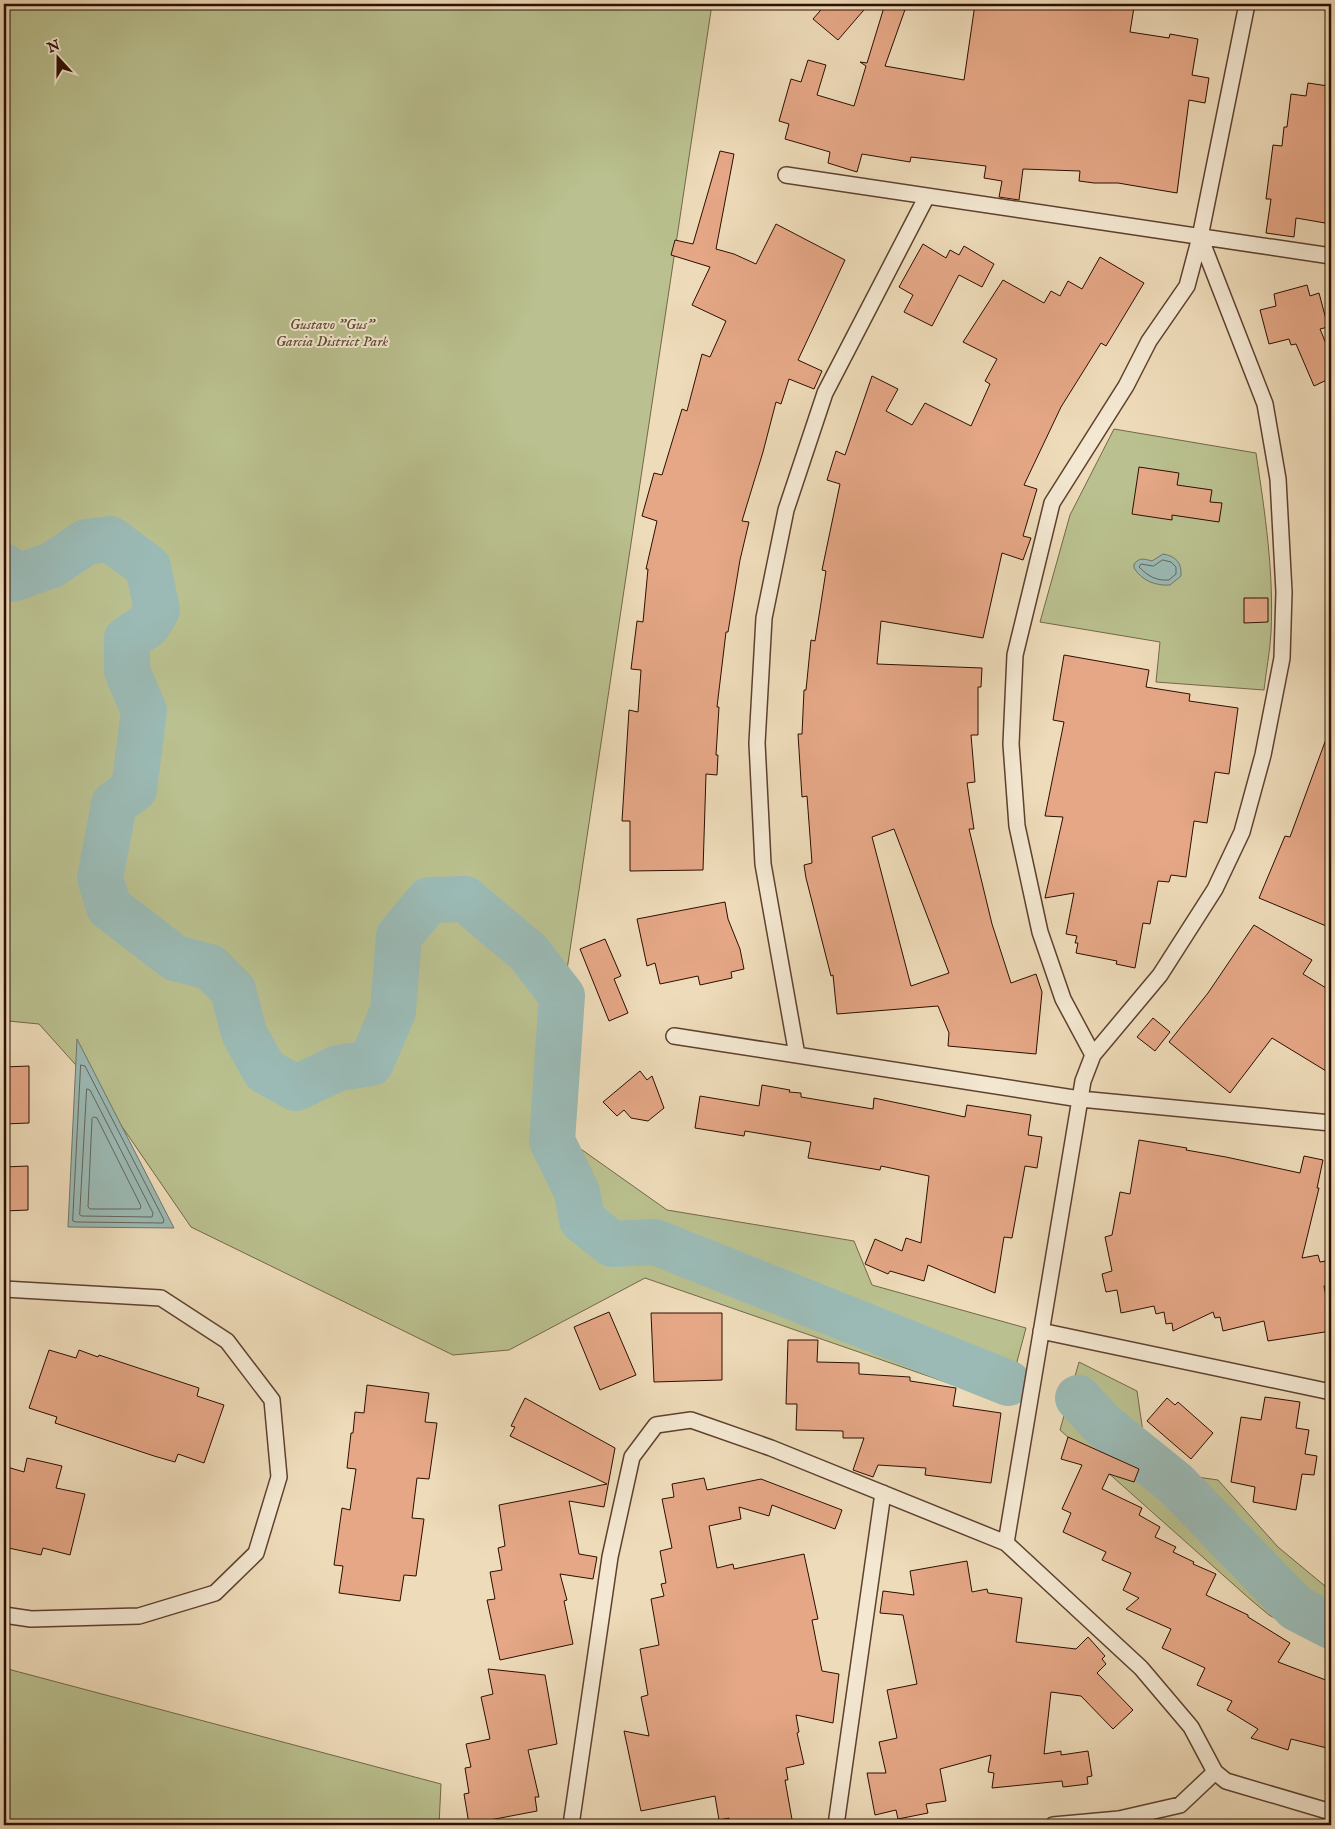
<svg xmlns="http://www.w3.org/2000/svg" width="1335" height="1829" font-family="'IM FELL English',serif">
<rect width="100%" height="100%" fill="#eedbb9"/>
<filter id="stains"><feTurbulence type="fractalNoise" baseFrequency=".004" numOctaves="4"/><feColorMatrix values="0 0 0 0 .2 0 0 0 0 .09 0 0 0 0 .02 0 0 0 .5 -.17"/></filter>
<radialGradient id="worn" r=".72"><stop offset=".6" stop-color="#630" stop-opacity="0"/><stop offset="1" stop-color="#630" stop-opacity=".3"/></radialGradient>
<!-- green -->
<path fill="#bac08f" stroke="#746748" d="M 4,4 L 712,4 L 544,1123 L 667,1210 L 854,1241 L 872,1285 L 1026,1328 L 1006,1403 L 645,1278 L 509,1350 L 453,1355 L 191,1227 L 92,1083 L 39,1024 L 8,1021 L 4,1017 Z
M 1114,429 L 1256,453 C 1265,513 1274,572 1271,633 C 1270,652 1266,671 1264,690 L 1156,682 L 1160,642 L 1040,622 L 1070,515 Z
M 1079,1362 L 1137,1391 L 1143,1432 L 1197,1477 L 1218,1480 L 1278,1547 L 1331,1591 L 1331,1649 L 1269,1615 L 1251,1600 L 1060,1430 Z
M 4,1668 L 441,1784 L 439,1825 L 4,1825 Z"/>
<!-- water -->
<path fill="#9bbab5" stroke="#6f756d" d="M 1163,554 C 1176,556 1182,563 1181,576 L 1170,585 C 1156,586 1142,581 1134,568 L 1134,564 C 1140,557 1144,559 1152,561 Z
M 77,1039 L 174,1228 L 68,1227 Z"/>
<g fill="none" stroke-linecap="round" stroke-linejoin="round">
<!-- shore -->
<path stroke="#64645a" stroke-width="1" d="M 1163,560 L 1171,562 L 1176,567 L 1176,574 L 1169,580 C 1156,581 1148,576 1139,567 L 1141,564 L 1153,566 Z
M 81,1065 L 85,1066 L 164,1220 L 163,1223 L 76,1222 L 73,1221 Z
M 87,1089 L 90,1090 L 153,1213 L 152,1217 L 82,1216 L 80,1215 Z
M 94,1117 L 97,1118 L 141,1206 L 140,1209 L 90,1209 L 88,1207 L 92,1119 Z"/>
<!-- river -->
<path stroke="#9bbab5" stroke-width="46" d="M 4,566 L 12,579 L 52,565 L 86,542 L 110,539 L 148,567 L 157,610 L 148,625 L 127,639 L 127,671 L 144,711 L 134,789 L 114,804 L 100,878 L 109,907 L 175,958 L 210,967 L 233,990 L 244,1033 L 265,1071 L 296,1088 L 338,1068 L 371,1063 L 393,1011 L 399,936 L 429,900 L 465,899 L 529,953 L 562,996 L 552,1141 L 577,1192 L 582,1220 L 612,1244 L 655,1242 L 1008,1383
M 1078,1398 L 1103,1425 L 1176,1484 L 1296,1608 L 1331,1626"/>
</g>
<!-- building -->
<path fill="#e5a786" stroke="#2d0e00" fill-rule="evenodd" d="M 826,4 L 869,4 L 838,40 L 813,19 Z
M 885,4 L 907,4 L 885,66 L 964,80 L 975,4 L 1089,4 L 1089,7 L 1119,4 L 1134,7 L 1130,32 L 1169,38 L 1170,34 L 1198,39 L 1192,75 L 1209,78 L 1205,103 L 1189,100 L 1177,193 L 1118,183 L 1094,183 L 1079,181 L 1080,171 L 1023,169 L 1019,200 L 999,197 L 1002,181 L 984,178 L 986,166 L 911,157 L 910,162 L 862,154 L 857,172 L 828,163 L 830,152 L 785,139 L 789,124 L 779,121 L 791,79 L 801,82 L 808,60 L 826,65 L 817,95 L 854,106 L 866,66 L 860,62 L 867,63 Z
M 1308,83 L 1328,86 L 1326,98 L 1331,99 L 1331,224 L 1296,218 L 1294,237 L 1266,233 L 1271,199 L 1266,199 L 1273,145 L 1282,146 L 1284,127 L 1287,127 L 1291,94 L 1306,96 Z
M 720,151 L 734,154 L 716,249 L 734,254 L 756,264 L 776,224 L 845,260 L 798,360 L 822,371 L 814,389 L 789,379 L 781,404 L 776,402 L 763,452 L 742,521 L 749,522 L 740,560 L 728,632 L 726,632 L 717,707 L 719,707 L 716,755 L 718,755 L 717,775 L 706,774 L 703,870 L 630,871 L 630,821 L 622,821 L 629,710 L 638,712 L 641,670 L 631,669 L 637,621 L 643,622 L 648,569 L 646,569 L 657,521 L 642,516 L 654,473 L 662,475 L 682,409 L 687,411 L 702,354 L 710,357 L 726,321 L 692,305 L 710,267 L 671,255 L 675,240 L 693,244 Z
M 923,244 L 946,258 L 950,250 L 959,255 L 964,246 L 994,264 L 982,287 L 959,275 L 932,326 L 904,312 L 913,295 L 899,287 Z
M 1100,257 L 1144,283 L 1106,346 L 1101,343 L 1061,407 L 1024,485 L 1037,489 L 1023,536 L 1031,538 L 1023,560 L 1002,553 L 983,638 L 881,621 L 877,664 L 982,668 L 981,687 L 978,687 L 978,735 L 971,735 L 975,782 L 967,783 L 974,829 L 969,829 L 992,924 L 1011,983 L 1036,974 L 1042,992 L 1036,1054 L 948,1046 L 949,1033 L 938,1006 L 837,1014 L 833,975 L 831,976 L 806,878 L 804,865 L 812,863 L 807,796 L 802,797 L 798,734 L 802,734 L 804,690 L 806,690 L 811,640 L 815,641 L 826,571 L 822,570 L 840,484 L 827,480 L 836,451 L 845,455 L 872,376 L 898,389 L 886,411 L 912,425 L 925,403 L 971,426 L 990,384 L 985,381 L 997,359 L 963,342 L 1003,280 L 1044,303 L 1051,291 L 1060,296 L 1068,281 L 1082,289 ZM 894,829 L 949,973 L 911,986 L 872,837 Z
M 1307,285 L 1310,296 L 1319,293 L 1328,327 L 1320,329 L 1331,356 L 1331,378 L 1314,386 L 1296,344 L 1291,345 L 1289,339 L 1269,344 L 1260,310 L 1276,306 L 1274,294 Z
M 1139,467 L 1179,473 L 1177,485 L 1212,490 L 1210,502 L 1222,503 L 1219,522 L 1172,515 L 1172,520 L 1132,514 Z
M 1244,598 L 1268,598 L 1268,622 L 1244,623 Z
M 1064,655 L 1149,670 L 1146,687 L 1190,694 L 1189,701 L 1238,708 L 1229,774 L 1215,772 L 1207,823 L 1194,821 L 1186,877 L 1171,875 L 1169,882 L 1158,881 L 1150,924 L 1143,923 L 1135,968 L 1116,964 L 1117,961 L 1076,953 L 1078,943 L 1075,943 L 1077,936 L 1066,934 L 1074,893 L 1045,898 L 1063,817 L 1045,816 L 1064,722 L 1053,720 Z
M 1329,731 L 1331,732 L 1331,928 L 1259,898 L 1285,836 L 1290,837 Z
M 725,902 L 728,919 L 740,949 L 744,969 L 731,972 L 732,978 L 700,985 L 698,976 L 660,984 L 655,963 L 647,966 L 637,919 Z
M 1254,925 L 1312,960 L 1303,974 L 1331,991 L 1331,1074 L 1272,1038 L 1230,1093 L 1169,1042 L 1208,993 Z
M 605,939 L 621,976 L 614,979 L 628,1013 L 609,1021 L 580,949 Z
M 1153,1018 L 1170,1032 L 1155,1051 L 1137,1037 Z
M 29,1066 L 29,1123 L 4,1124 L 4,1067 Z
M 640,1071 L 647,1080 L 652,1076 L 664,1108 L 648,1121 L 631,1118 L 624,1110 L 617,1116 L 603,1102 Z
M 762,1085 L 790,1090 L 789,1092 L 801,1093 L 801,1097 L 873,1109 L 874,1098 L 965,1117 L 967,1105 L 1031,1115 L 1028,1135 L 1042,1137 L 1037,1168 L 1025,1166 L 1012,1238 L 1004,1237 L 995,1293 L 928,1265 L 924,1281 L 890,1271 L 888,1274 L 865,1264 L 875,1239 L 902,1251 L 906,1238 L 921,1243 L 929,1176 L 881,1166 L 880,1170 L 808,1158 L 811,1142 L 745,1131 L 744,1136 L 695,1128 L 700,1096 L 759,1106 Z
M 1139,1140 L 1187,1148 L 1186,1150 L 1226,1157 L 1300,1173 L 1304,1156 L 1323,1160 L 1317,1188 L 1319,1188 L 1302,1258 L 1318,1255 L 1320,1262 L 1331,1260 L 1331,1284 L 1324,1286 L 1331,1321 L 1331,1331 L 1268,1341 L 1264,1321 L 1223,1331 L 1220,1317 L 1215,1318 L 1213,1312 L 1173,1331 L 1172,1323 L 1166,1324 L 1164,1312 L 1156,1314 L 1154,1306 L 1121,1313 L 1117,1290 L 1106,1292 L 1102,1274 L 1112,1271 L 1105,1237 L 1112,1235 L 1120,1192 L 1130,1194 Z
M 28,1166 L 28,1210 L 4,1211 L 4,1167 Z
M 609,1312 L 636,1375 L 600,1390 L 574,1327 Z
M 651,1313 L 722,1313 L 722,1380 L 654,1382 Z
M 788,1340 L 818,1340 L 817,1362 L 859,1363 L 859,1374 L 910,1377 L 910,1381 L 956,1388 L 953,1406 L 1001,1413 L 991,1483 L 925,1475 L 926,1468 L 878,1465 L 873,1477 L 853,1470 L 864,1438 L 843,1438 L 843,1431 L 796,1430 L 797,1404 L 786,1404 Z
M 49,1350 L 76,1358 L 79,1350 L 98,1357 L 99,1355 L 199,1388 L 197,1396 L 224,1405 L 204,1463 L 178,1454 L 175,1462 L 154,1456 L 55,1423 L 57,1417 L 29,1408 Z
M 367,1385 L 429,1393 L 425,1422 L 437,1423 L 429,1479 L 417,1478 L 412,1518 L 424,1519 L 416,1576 L 404,1575 L 400,1601 L 339,1593 L 343,1566 L 334,1565 L 342,1508 L 350,1510 L 356,1469 L 347,1468 L 351,1433 L 353,1433 L 355,1412 L 364,1413 Z
M 1265,1397 L 1300,1402 L 1296,1428 L 1309,1430 L 1305,1454 L 1317,1456 L 1314,1475 L 1302,1474 L 1296,1510 L 1253,1502 L 1255,1487 L 1231,1482 L 1241,1417 L 1261,1420 Z
M 525,1398 L 615,1448 L 604,1507 L 569,1501 L 579,1554 L 597,1557 L 593,1579 L 560,1574 L 567,1600 L 564,1601 L 573,1644 L 500,1660 L 487,1600 L 495,1599 L 490,1572 L 502,1570 L 498,1548 L 505,1546 L 499,1505 L 607,1484 L 510,1436 L 515,1427 L 511,1426 Z
M 1167,1398 L 1175,1405 L 1178,1402 L 1213,1433 L 1191,1459 L 1147,1421 Z
M 1068,1437 L 1139,1469 L 1134,1482 L 1109,1474 L 1102,1489 L 1142,1508 L 1139,1515 L 1160,1527 L 1155,1537 L 1176,1547 L 1173,1552 L 1194,1562 L 1193,1564 L 1216,1574 L 1206,1595 L 1248,1615 L 1248,1617 L 1290,1643 L 1278,1662 L 1331,1682 L 1331,1749 L 1291,1739 L 1288,1750 L 1251,1738 L 1258,1729 L 1227,1710 L 1232,1701 L 1197,1685 L 1205,1668 L 1162,1648 L 1171,1629 L 1126,1609 L 1139,1598 L 1123,1590 L 1131,1573 L 1102,1560 L 1106,1552 L 1063,1532 L 1071,1513 L 1062,1509 L 1082,1465 L 1061,1459 Z
M 27,1458 L 62,1466 L 56,1488 L 85,1494 L 70,1555 L 43,1548 L 41,1555 L 4,1547 L 4,1466 L 24,1472 Z
M 704,1478 L 707,1490 L 761,1479 L 842,1510 L 835,1529 L 772,1505 L 769,1516 L 739,1507 L 741,1519 L 709,1526 L 717,1568 L 733,1564 L 734,1569 L 804,1554 L 818,1619 L 812,1620 L 822,1671 L 839,1674 L 833,1723 L 796,1715 L 799,1732 L 797,1733 L 804,1764 L 786,1768 L 788,1780 L 785,1780 L 793,1825 L 730,1825 L 729,1818 L 719,1820 L 715,1796 L 641,1811 L 624,1731 L 649,1736 L 641,1697 L 648,1695 L 640,1649 L 659,1645 L 651,1599 L 664,1596 L 661,1584 L 666,1583 L 660,1551 L 672,1548 L 662,1499 L 674,1497 L 672,1484 Z
M 967,1561 L 972,1592 L 987,1589 L 988,1593 L 1022,1598 L 1016,1642 L 1076,1649 L 1088,1637 L 1105,1656 L 1102,1659 L 1106,1664 L 1097,1673 L 1133,1710 L 1113,1729 L 1081,1696 L 1051,1692 L 1044,1754 L 1061,1751 L 1061,1755 L 1088,1751 L 1092,1776 L 1087,1777 L 1088,1784 L 1063,1787 L 1062,1781 L 992,1788 L 994,1773 L 988,1772 L 991,1755 L 940,1769 L 946,1801 L 926,1804 L 928,1813 L 898,1819 L 896,1810 L 875,1815 L 867,1773 L 886,1773 L 879,1742 L 897,1738 L 887,1690 L 917,1684 L 903,1615 L 880,1613 L 883,1591 L 914,1595 L 910,1571 Z
M 488,1669 L 545,1675 L 557,1744 L 528,1750 L 539,1797 L 535,1797 L 537,1811 L 469,1824 L 464,1794 L 469,1793 L 465,1768 L 471,1767 L 466,1744 L 490,1739 L 481,1697 L 493,1694 Z"/>
<g fill="none" stroke-linecap="round" stroke-linejoin="round">
<!-- lane casing -->
<g stroke="#5d412e" stroke-width="18">
<path id="lane" d="M 786,175 L 1331,256
M 674,1036 L 1080,1099 L 1331,1123
M 797,1055 L 763,864 L 757,743 L 764,618 L 786,510 L 825,393 L 927,196
M 1093,1055 L 1063,999 L 1040,932 L 1017,826 L 1011,744 L 1015,655 L 1052,503 L 1126,386 L 1149,341 L 1187,286 L 1200,237 L 1247,4
M 4,1289 L 161,1298 L 227,1341 L 272,1400 L 279,1477 L 256,1553 L 215,1593 L 139,1616 L 31,1619 L 4,1615
M 1041,1331 L 1331,1392
M 1006,1543 L 1083,1081 L 1093,1055 L 1160,975 L 1215,889 L 1242,832 L 1263,755 L 1282,658 L 1284,592 L 1278,479 L 1265,404 L 1200,237
M 571,1825 L 610,1557 L 632,1457 L 656,1425 L 691,1420 L 771,1448 L 1006,1543 L 1141,1668 L 1191,1727 L 1215,1772 L 1226,1781 L 1331,1812
M 836,1825 L 883,1493
M 1053,1825 L 1119,1819 L 1180,1805 L 1215,1772"/>
</g>
<!-- lane -->
<use href="#lane" stroke="#f4e8d2" stroke-width="15"/>
</g>
<g text-anchor="middle" dominant-baseline="central" stroke-width="4" stroke-linejoin="round" paint-order="stroke">
<!-- park labels -->
<g font-size="15" font-style="italic" fill="#5e4c32" stroke="#f4e8d2">
<text x="332" y="324">Gustavo "Gus"<tspan x="332" dy="17">Garcia District Park</tspan></text>
</g>
</g>
<!-- margin -->
<rect width="1335" height="1829" fill="none" stroke="#eedbb9" stroke-width="20"/>
<rect x="5" y="5" width="1325" height="1819" fill="none" stroke="#2d0e00" stroke-width="2.5"/>
<rect x="10" y="10" width="1315" height="1809" fill="none" stroke="#2d0e00"/>
<!-- north arrow -->
<g transform="translate(58 58) rotate(339)" stroke="#f4e8d2" stroke-width="4" paint-order="stroke">
<path d="M0-4L9 19L0 12L-9 19Z" fill="#2d0e00"/>
<text y="-8" font-size="14" font-weight="bold" text-anchor="middle" fill="#2d0e00">N</text>
</g>
<rect width="100%" height="100%" filter="url(#stains)"/>
<rect width="100%" height="100%" fill="url(#worn)"/>
</svg>
